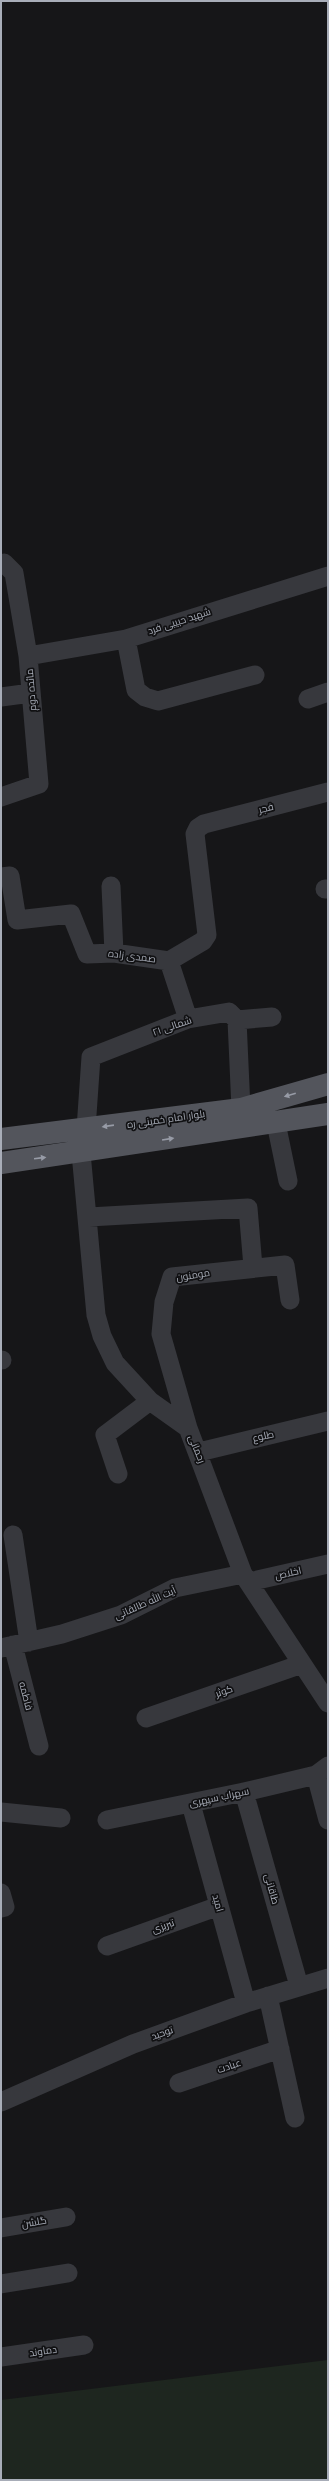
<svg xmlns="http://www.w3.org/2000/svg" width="329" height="2481" font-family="'PT Sans',Cairo,sans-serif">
<rect width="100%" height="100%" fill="#161618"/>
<!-- green -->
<path fill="#1e261f" d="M 328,2360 L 328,2480 L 1,2480 L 1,2400 Z"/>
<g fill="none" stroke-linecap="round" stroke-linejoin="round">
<!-- minor -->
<path stroke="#37383d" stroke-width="19" d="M 1,564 L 4,563 L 14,573 L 28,656 L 39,784 L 1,797
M 126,639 L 136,690 L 145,697 L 158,701 L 255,675
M 28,656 L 126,639 L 328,576
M 1,697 L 31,693
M 308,699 L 328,692
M 1,877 L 10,876 L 17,920 L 71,914 L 87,954 L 114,953 L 169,961 L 188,1019
M 111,886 L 114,953
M 325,889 L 328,889
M 169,961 L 203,941 L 207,935 L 195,834 L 198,828 L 204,824 L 328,792
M 237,1020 L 272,1017
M 241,1109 L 237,1020 L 229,1012 L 188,1019 L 91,1057 L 86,1129 L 81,1153 L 96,1315 L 102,1336 L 115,1363 L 150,1401 L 188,1428 L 243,1574 L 328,1703
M 276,1123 L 288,1181
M 89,1217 L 248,1208 L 253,1267
M 1,1360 L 2,1360
M 188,1428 L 161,1334 L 164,1302 L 172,1277 L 285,1265 L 290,1300
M 199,1452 L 328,1421
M 118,1474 L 105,1435 L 150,1401
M 13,1535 L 29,1642
M 249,1582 L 328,1564
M 13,1645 L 39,1746
M 1,1648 L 62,1634 L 121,1615 L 175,1588 L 243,1574
M 146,1718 L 302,1664
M 316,1775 L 328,1820
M 244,1792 L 299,1986
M 191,1804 L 246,2003
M 1,1812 L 61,1818
M 107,1820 L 244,1792 L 316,1775 L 328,1766
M 1,1893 L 5,1907 L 1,1908
M 107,1946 L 219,1906
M 268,1996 L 295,2118
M 179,2083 L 280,2049
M 1,2102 L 133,2044 L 246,2003 L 328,1978
M 1,2228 L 66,2217
M 1,2284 L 68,2273
M 1,2357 L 84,2345"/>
<!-- major -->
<path stroke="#53555c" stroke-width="22" d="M 1,1139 L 241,1109 L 328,1084
M 1,1163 L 328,1114"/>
</g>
<!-- one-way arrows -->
<defs><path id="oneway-solid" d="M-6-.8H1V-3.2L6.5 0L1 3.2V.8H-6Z"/></defs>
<g fill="#979ba6">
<use href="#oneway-solid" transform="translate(290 1095) rotate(164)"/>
<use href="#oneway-solid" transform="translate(108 1126) rotate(172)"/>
<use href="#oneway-solid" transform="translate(168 1139) rotate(-9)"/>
<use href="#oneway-solid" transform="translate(40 1158) rotate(-7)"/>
</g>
<g text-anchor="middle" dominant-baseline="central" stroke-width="3.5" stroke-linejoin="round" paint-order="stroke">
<!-- street labels -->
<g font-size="10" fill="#a8adb8" stroke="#111113">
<text transform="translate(179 621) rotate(-18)">شهید حبیبی فرد</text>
<text transform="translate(31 690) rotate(-95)">مائده دوم</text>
<text transform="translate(266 808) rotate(-14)">فجر</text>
<text transform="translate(132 956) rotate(7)">صمدی زاده</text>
<text transform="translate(172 1026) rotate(-19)">۲۱ شمالی</text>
<text transform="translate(166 1119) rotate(-8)">بلوار امام خمینی ره</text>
<text transform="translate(193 1275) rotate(-9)">مومنون</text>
<text transform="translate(263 1436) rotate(-13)">طلوع</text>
<text transform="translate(197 1449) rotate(68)">رحمانی</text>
<text transform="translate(288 1573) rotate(-13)">اخلاص</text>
<text transform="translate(145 1603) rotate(-24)">آیت الله طالقانی</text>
<text transform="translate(224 1691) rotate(-19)">کوثر</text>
<text transform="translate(26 1696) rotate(76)">فاطمه</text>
<text transform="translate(219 1797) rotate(-12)">سهراب سپهری</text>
<text transform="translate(272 1889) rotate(74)">طاقانی</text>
<text transform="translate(218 1903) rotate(75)">امید</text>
<text transform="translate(163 1926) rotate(-20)">تبریزی</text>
<text transform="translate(162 2033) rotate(-20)">توحید</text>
<text transform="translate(229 2066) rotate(-19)">عبادت</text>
<text transform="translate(34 2222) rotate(-10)">گلشن</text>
<text transform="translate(43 2351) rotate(-8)">دماوند</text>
</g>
</g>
<!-- border -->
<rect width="329" height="2481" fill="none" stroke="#a8adb8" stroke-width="4"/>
</svg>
